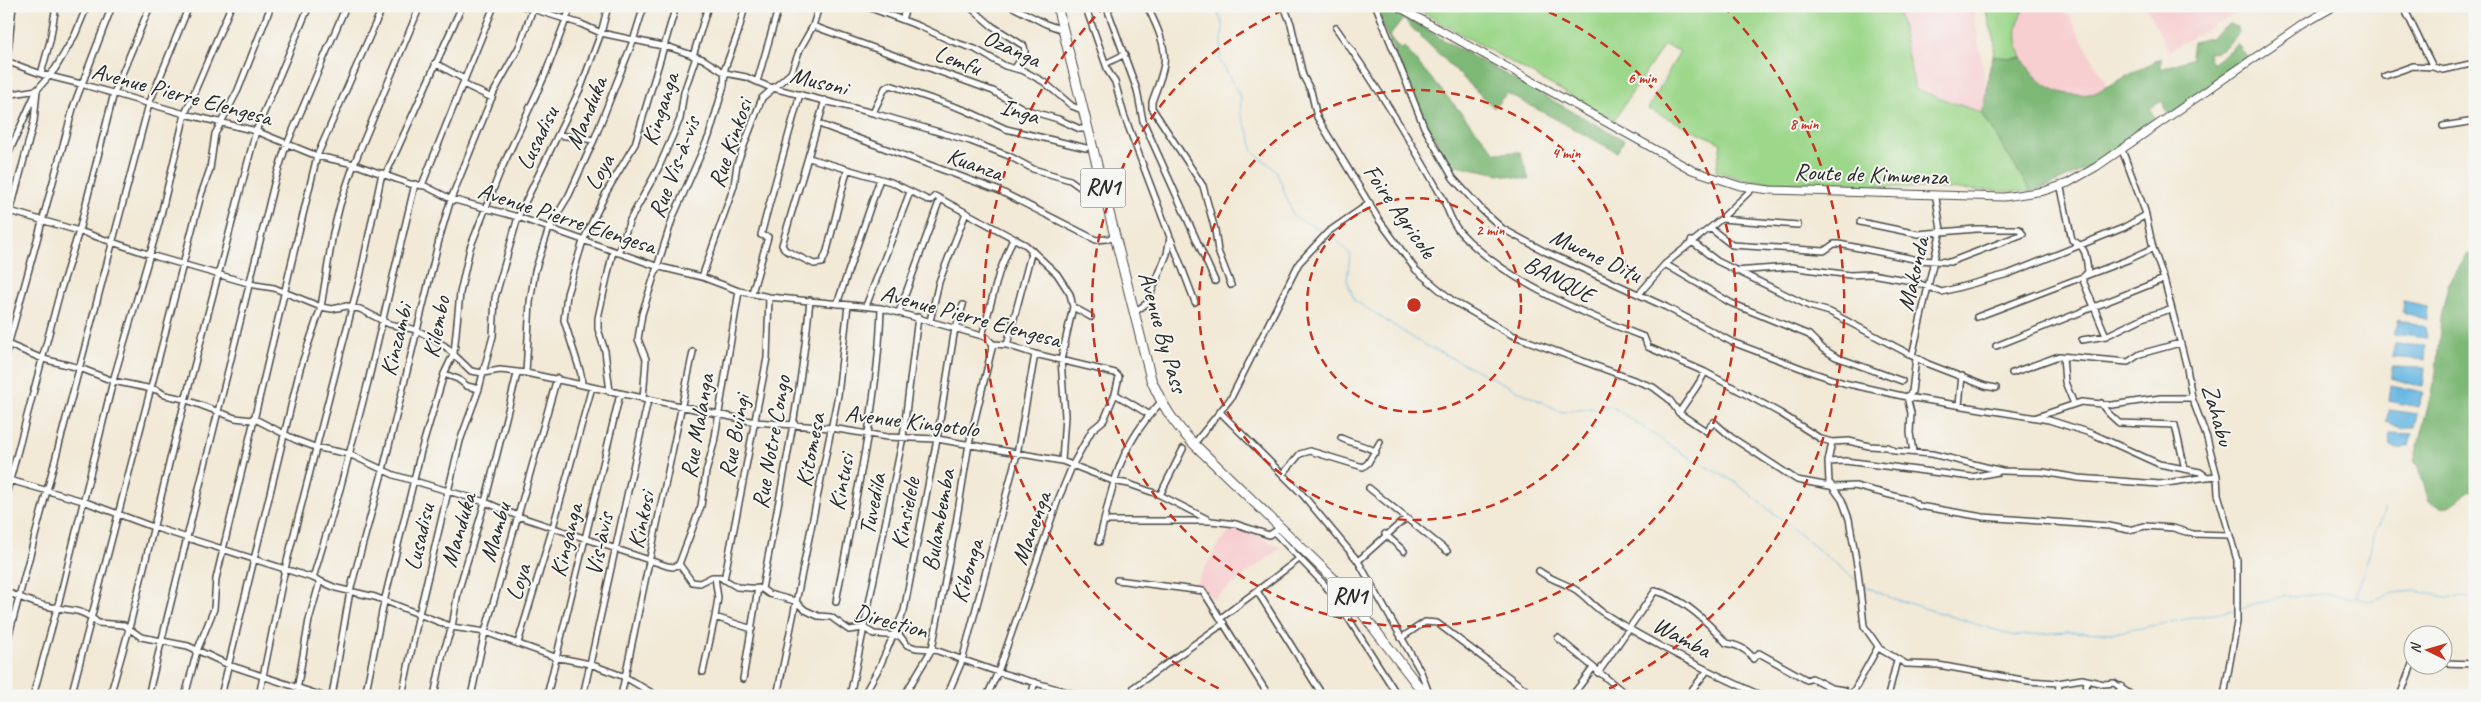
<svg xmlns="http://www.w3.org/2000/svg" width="2481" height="702" font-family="Caveat,sans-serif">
<rect width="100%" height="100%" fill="#f6f6f2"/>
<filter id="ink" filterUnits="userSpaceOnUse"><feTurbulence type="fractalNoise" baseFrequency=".02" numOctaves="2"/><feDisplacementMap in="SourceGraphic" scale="10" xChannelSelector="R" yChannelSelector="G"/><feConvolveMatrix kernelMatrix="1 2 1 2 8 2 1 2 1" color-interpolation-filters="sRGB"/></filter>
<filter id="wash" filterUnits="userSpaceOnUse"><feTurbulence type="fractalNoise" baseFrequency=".0096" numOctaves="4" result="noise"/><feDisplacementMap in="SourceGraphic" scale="20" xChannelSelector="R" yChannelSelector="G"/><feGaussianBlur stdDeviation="1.12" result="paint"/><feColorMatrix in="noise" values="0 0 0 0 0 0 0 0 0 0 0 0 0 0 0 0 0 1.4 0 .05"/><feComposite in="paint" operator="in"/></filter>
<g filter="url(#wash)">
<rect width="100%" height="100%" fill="#f2e9d6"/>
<!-- built -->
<path fill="#f7cfd1" d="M 1897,6 L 1973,6 L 1987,93 L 1982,113 L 1915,89 Z
M 2025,6 L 2056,6 L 2070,17 L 2107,86 L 2095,93 L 2077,95 L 2055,92 L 2039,81 L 2022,58 L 2017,45 L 2018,19 Z
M 2146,6 L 2249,6 L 2168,51 Z
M 1236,524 L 1281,548 L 1213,599 L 1196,583 L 1219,544 Z"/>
<!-- green -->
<path fill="#9cd78a" stroke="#64815a" d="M 1411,6 L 1897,6 L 1915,89 L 1982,113 L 2031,192 L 1778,183 L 1742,179 L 1716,171 L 1721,143 L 1648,109 L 1680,51 L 1664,45 L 1614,120 Z
M 1984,6 L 2025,6 C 2015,24 2014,39 2022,58 L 1993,57 L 1995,41 Z"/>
<!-- forest -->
<path fill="#7db876" stroke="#547250" d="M 1380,6 L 1387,6 L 1452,45 L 1624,140 L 1617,152 L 1507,93 L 1494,108 L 1403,19 L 1389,37 L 1401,50 L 1404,47 L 1496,153 L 1520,152 L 1529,180 L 1451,164 L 1426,123 L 1381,22 Z
M 2230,24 L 2237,27 L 2239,32 C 2231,43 2222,52 2208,52 L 2209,58 L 2213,64 L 2237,44 L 2250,60 L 2169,117 L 2162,101 L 2150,108 L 2157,125 C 2116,151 2078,177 2031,192 L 1982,113 C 1990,96 1985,75 1993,57 L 2022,58 C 2039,86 2061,100 2095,93 L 2161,58 L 2161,69 L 2193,58 L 2191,56 L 2193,42 L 2210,38 Z
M 2475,253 L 2475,493 L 2471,490 C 2454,502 2450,513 2429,502 L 2419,467 L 2414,462 L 2436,373 L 2441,318 L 2448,285 L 2467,255 Z"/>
<!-- water -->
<path fill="#69b8e3" stroke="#4a7287" d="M 2403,301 L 2427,306 L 2428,320 L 2402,312 Z
M 2399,319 L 2425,327 L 2427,338 L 2394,334 Z
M 2395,344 L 2426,346 L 2425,360 L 2392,357 Z
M 2392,367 L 2425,368 L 2423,387 L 2391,378 Z
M 2391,385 L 2423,392 L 2418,407 L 2389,401 Z
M 2389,410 L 2417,414 L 2414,428 L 2401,428 L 2386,422 Z
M 2389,433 L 2412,434 L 2409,446 L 2399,449 L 2390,447 Z"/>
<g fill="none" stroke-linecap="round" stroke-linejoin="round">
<!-- stream -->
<path stroke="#69b8e3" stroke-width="1" d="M 1214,6 L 1223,24 L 1220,60 L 1241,98 L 1240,113 L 1250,135 L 1253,152 L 1276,170 L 1294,217 L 1325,231
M 1331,234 L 1350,254 L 1347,280 L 1354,300 L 1421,343 L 1562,412 L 1611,406 L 1685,455 L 1735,482 L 1857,581
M 1862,584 L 1885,596 L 2015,636 L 2066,632 L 2114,633 L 2234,610
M 2356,598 L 2376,530 L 2385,509
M 2238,610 L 2279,597 L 2327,594 L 2370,601 L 2394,593 L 2415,591 L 2446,597 L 2475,598"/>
</g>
</g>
<g filter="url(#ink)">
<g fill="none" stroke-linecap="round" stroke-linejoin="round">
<!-- street casing -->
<g stroke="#494845" stroke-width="8">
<path id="street" d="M 523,6 L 581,24 L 601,33 L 672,48 L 703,59 L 725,73 L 746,77 L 769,87 L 873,113 L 970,141 L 1009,156 L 1033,169 L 1070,180 L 1091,195 L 1104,195
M 865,6 L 919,26 L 951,41 L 975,49 L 1005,66 L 1024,71 L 1044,82 L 1072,106 L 1082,110
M 969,6 L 992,26 L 1024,46 L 1025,52 L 1015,68
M 1011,6 L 1046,24 L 1063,30
M 1111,6 L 1108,11 L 1137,90 L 1143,121 L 1215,281
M 1147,6 C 1155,22 1167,46 1164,64 C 1162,77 1156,90 1152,102 L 1152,108 L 1203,186 L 1215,230 L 1218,251 L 1231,285
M 1284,6 L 1291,24 L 1303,76 L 1311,91 L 1317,117 L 1379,220 L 1416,270 L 1453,301 L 1512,335 L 1653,387 L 1669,399 L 1679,413 L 1706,431 L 1714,422 L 1731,437 L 1797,480 L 1835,487 L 1855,486 L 1910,500 L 1919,506 L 1983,517 L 2109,526 L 2129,530 L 2145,526 L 2173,528 L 2193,534 L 2230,535
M 1376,6 L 1424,127 L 1453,178 L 1482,210 L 1503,229 L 1546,252 L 1666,307 L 1732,342 L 1814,373 L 1844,383 L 1907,397 L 2049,420 L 2093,434 L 2159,464 L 2200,472 L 2207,477 L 2217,476
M 2403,6 L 2433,67 L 2443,70 L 2475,63
M 1088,14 L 1108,71 L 1115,82 L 1124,115 L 1170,237 L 1167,254 L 1147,303 L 1135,312
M 902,19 L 907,6
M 813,26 L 993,91 L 1024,109 L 1058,119 L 1080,129 L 1088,129
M 1336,28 C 1375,82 1409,139 1441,195 C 1448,207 1450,222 1460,232 C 1506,282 1582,313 1644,337 L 1648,347 L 1705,372 L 1780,413 L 1821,439 L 1832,442 L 1849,441 L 1869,446 L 1887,447 L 1895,451 L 1932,454 L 2002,471 L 2043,472 L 2078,478 L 2160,484 L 2207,477
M 693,56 L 708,6
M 6,61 L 41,74 L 81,84 L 185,114 L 256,131 L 317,156 L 354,164 L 410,184 L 425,186 L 451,199 L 518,217 L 656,266 L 702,277 L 739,291 L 769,297 L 881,308 L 986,337 L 993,344 L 1007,345 L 1035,354 L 1115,373 L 1119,377 L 1115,394 L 1104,420 L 1092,430 L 1073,464 L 1058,500 L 998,672 L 987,696
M 435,63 L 464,79
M 1107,63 L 1125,54
M 41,74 L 50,41 L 56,6
M 2385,76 L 2413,66 L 2433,67
M 757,82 L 779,6
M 463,84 L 492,98
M 8,94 L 7,61 L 13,6
M 6,95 L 37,90 L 34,121 L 6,228
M 825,100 L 782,245 L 785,250 L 814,264 L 822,263 L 827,251 L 847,171
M 873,113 L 885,88 L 890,85 L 965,110 L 1006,129 L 1086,148
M 819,124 L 1000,191 L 1096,240 L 1116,238
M 2443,126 L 2475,121
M 559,135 L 594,140
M 2122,150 L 2145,211 L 2153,248 L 2164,279 L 2187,368 L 2192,398 L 2207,438 L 2217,476 L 2218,494 L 2237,560 L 2237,622 L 2224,696
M 809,158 L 891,182 L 930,201 L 935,196 L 1026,245 L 1057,274 L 1070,294 L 1073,307 L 1061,360 L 1065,416 L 1062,461
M 6,159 L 37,90 L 55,69 L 75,35 L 87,6
M 386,174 L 462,6
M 422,185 L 494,6
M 2061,188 L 2072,240 C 2087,247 2086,257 2088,272 L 2082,278 L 2106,336
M 6,210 L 79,231 L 157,257 L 255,285 L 274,288 L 321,307 L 332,309 L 347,306 L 360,309 L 389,324 L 417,330 L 445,346 L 471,371 L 483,373 L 493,336 L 495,298 L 518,217 L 581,87 L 601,33 L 608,6
M 1721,219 L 1798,225
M 1710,228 L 1732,245 L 1824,251 L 1834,244 L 1839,244 L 1919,260 L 1950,262 L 2023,234 L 2019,229 L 1976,229 L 1918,234 L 1860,222
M 1171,239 L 1195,302
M 1691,241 L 1717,261 L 1809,306 L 1830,312 L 1928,364 L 1985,386 L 1996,388
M 618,253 L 630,220 L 658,169 L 680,119 L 684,92 L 696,57
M 1665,264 L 1731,303 L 1809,335 L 1823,349 L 1836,357 L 1902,381
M 1735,271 L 1791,267 L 1850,275 L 1871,274 L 1912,281 L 1942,292 L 2008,274 L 2123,228 L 2146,215
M 702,277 L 734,186 L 737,164 L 762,98 L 791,73 L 800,49 L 813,26 L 819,6
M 752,293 L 768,237 L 761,235 L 766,216 L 800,94
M 1639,294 L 1665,264 L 1721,219 L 1753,188
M 837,304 L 880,179
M 866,306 L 910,192
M 1073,307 L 1091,317
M 899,312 L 940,199
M 1977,317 L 2130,259 L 2153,248
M 930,321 L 939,282 L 966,213
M 956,328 L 963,305
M 982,336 L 999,273 L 1012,241 L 1016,239
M 2082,340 L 2106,336 L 2145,317 L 2171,309
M 7,344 L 43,359 L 80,368 L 113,381 L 157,390 L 165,395 L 184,399 L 235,418 L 252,420
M 1007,345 L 1032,250
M 1996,346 L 2164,279
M 6,353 L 74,105 L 112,6
M 1912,356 L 1941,230 L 1936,198
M 2063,357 L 2065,382 L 2074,404
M 526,373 L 530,302 L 535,271 L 549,228 L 569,195 L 594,140 L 633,41 L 644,6
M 2012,373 L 2059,356 L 2128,362 L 2140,354 L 2180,343
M 444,374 L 458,379 L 467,386 L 479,389 L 483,373 L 500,370 L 526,373 L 755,422 L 831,428 L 887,437 L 937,439 L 1062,461 L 1113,481 L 1129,484 L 1160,495 L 1211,521 L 1236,524 L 1269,535 L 1280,528
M 582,384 L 581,374 L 564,320 L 567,294 L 583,241 L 607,191 L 635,144 L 676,6
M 610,392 L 605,351 L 598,329 L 598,318 L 613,251
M 1115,394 L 1150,415
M 643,399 L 646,359 L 638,339 L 642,314 L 673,217 L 709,136 L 724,85 L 725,68 L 738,33 L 745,6
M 2101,403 C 2106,413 2113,417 2119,423 L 2175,425 L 2185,469
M 1959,405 L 1962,376
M 1221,413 L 1302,494 L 1358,561 L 1421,672 L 1430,696
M 1679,413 C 1688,398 1698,387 1705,372
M 2037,417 L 2081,402 L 2112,405 L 2161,398 L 2192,398
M 253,418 L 296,440 L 315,447 L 349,454 L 394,475 L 485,502 L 518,516 L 667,566 L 673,567 L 679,564
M 1341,438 C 1353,444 1365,445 1376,452
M 1832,442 L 1828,462 L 1829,482 L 1842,500 L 1849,519 L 1858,571 L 1864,626 L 1880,649 L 1906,664 L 1938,665 L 2028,681 L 2058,683 L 2082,679 L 2104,684 L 2114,683 L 2133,696
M 1194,444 L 1231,398 L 1299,263 L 1328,232 L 1370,203
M 1913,452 L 1910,433 L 1911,413 L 1907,397 L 1912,392 L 1916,358
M 1828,462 L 1845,461 L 1972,477 L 1998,472
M 1283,474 L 1300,454 L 1310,451 L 1363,467 L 1368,463 L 1380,442
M 6,479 L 83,501 L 153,527 L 313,578 L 336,588 L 375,597 L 452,627 L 485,632 L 555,657 L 590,664 L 625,677 L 657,696
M 1369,488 L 1447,551
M 6,495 L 60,292 L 79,231 L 114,93 L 150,6
M 1160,495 L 1183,449
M 1104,521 L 1209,521
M 1275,533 L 1324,584 L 1338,602 L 1398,696
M 1385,534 L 1404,551
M 1099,542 C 1112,486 1119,446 1161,402
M 1358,561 L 1406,518
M 679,564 L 692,582 L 700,583 L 712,577 L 720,577 L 737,587 L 762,589 L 769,594 L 795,601 L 805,610 L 818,616 L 831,617 L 849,630 L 864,628 L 874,634 L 900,636 L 907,645 L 916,648 L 932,649 L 998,672 L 1081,696
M 679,564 L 701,506 L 706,472 L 714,443 L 739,291
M 1539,571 C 1551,580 1565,583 1576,590 C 1585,596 1592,605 1602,612 C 1653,645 1708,671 1762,696
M 715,577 L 718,598 L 715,617
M 313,578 L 340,489 L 368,382 L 415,184
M 724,580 L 767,358 L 769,297
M 1117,580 L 1203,591 L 1269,696
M 762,589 C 780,493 801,397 810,300
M 1257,591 L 1323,696
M 6,592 C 21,597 36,605 51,607 C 70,611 82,608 98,623 L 124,625 L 141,637 L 188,646 L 229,665 L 323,696
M 836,602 C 854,504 878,407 881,308
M 1221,618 L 1299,559
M 1401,638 L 1425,622 L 1437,623 L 1534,696
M 1558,638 L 1628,696
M 518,643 L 553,527 L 592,387
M 6,646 L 149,104 L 189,6
M 2444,663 L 2475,664
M 703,672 L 715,617 L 752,629
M 1598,673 L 1655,591 C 1681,596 1709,623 1726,643 C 1737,645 1748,649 1753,659 L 1759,653 L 1807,680 L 1812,678 L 1831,688 L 1844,690 L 1848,696
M 743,679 L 758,588
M 1134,687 L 1224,623
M 778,691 L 838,395 L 848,305
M 33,696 L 59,601 L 113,381 L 159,223 L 185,114 L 231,6
M 71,696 L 201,195 L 210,169 L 215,134 L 238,90 L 271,6
M 110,696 L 129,629 L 174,443 L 256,131 L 309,6
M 148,696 L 274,184 L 285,149 L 346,6
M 185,696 L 197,651 L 214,609 L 216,579 L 317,156 L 383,6
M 221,696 L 300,369 L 321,307 L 333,233 L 340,205 L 354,164 L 420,6
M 259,696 L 285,569 L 360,277 L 382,173
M 296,696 L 309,620 L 320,581
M 332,696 L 350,591 L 383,470 L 440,236 L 451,199 L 494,92 L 519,47 L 534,6
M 365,696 L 384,602 L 421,451 L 444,374 L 454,353 L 460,293 L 470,248 L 500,172 L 545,75 L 571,6
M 402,696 L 419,614 L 460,441 L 479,389
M 434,696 L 443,653 L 452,627 L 458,592 L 485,502 L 517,374
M 471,696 L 485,632 L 557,378
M 547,696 L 620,394
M 583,696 L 648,400
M 621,696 L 693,352
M 850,696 L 903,437 L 918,317
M 863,696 L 879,668 L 904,611 L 937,439 L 955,328
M 904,696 L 932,649 L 956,523 L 969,444 L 993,344
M 947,696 L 962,661 L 1017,454 L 1035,354
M 1031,696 L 1035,682
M 1572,696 L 1593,668
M 1687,696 L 1707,671
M 1851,696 L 1878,647
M 1888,696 L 1897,660
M 2058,696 L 2059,683
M 2085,696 L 2087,680
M 2116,696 L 2121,686
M 2400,696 L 2414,659"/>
</g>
<!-- secondary casing -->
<g stroke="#494845" stroke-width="9">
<path id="secondary" d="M 1397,6 L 1692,170 L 1740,186 L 1770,190 L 2004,197 L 2044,191 L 2068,183 L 2096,167 L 2302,25 L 2335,6"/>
</g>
<!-- highway casing -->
<g stroke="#494845" stroke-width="11">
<path id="highway" d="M 1057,6 L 1151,379 C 1162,405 1174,424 1194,444 L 1341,586 L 1426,696"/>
</g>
<!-- street -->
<use href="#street" stroke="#fff" stroke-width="5"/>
<!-- secondary -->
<use href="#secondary" stroke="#fff" stroke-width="7"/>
<!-- highway -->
<use href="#highway" stroke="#fff" stroke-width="9"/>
</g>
</g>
<!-- distance rings -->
<g fill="none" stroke="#c8321e" stroke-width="2.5" stroke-dasharray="9 6">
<circle cx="1414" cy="305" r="107"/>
<circle cx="1414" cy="305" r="215"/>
<path d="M1535 6A322 322 0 1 1 1293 6"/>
<path d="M1232 695A430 430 0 0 1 1105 6M1723 6A430 430 0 0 1 1596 695"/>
</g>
<g text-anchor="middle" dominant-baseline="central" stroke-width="4" stroke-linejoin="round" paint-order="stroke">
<!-- shield labels -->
<g fill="#f6f6f2" stroke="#686867" stroke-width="1">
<rect x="1080.5" y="168.5" width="45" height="39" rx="4"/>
<rect x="1327.5" y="577.5" width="45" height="39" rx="4"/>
</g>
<g font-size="22" font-weight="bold" fill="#2b2b2b">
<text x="1103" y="188">RN1</text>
<text x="1350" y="597">RN1</text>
</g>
<!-- street labels -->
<g font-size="24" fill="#2b2b2b" stroke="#f6f6f2">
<text transform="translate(1012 48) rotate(25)">Ozanga</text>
<text transform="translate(958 60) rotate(21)">Lemfu</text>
<text transform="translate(819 81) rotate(14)">Musoni</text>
<text transform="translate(182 94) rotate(15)">Avenue Pierre Elengesa</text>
<text transform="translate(660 109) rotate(-72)">Kinganga</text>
<text transform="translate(1020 111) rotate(17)">Inga</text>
<text transform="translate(586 113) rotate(-68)">Manduka</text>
<text transform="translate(537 138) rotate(-64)">Lusadisu</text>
<text transform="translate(730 143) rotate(-71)">Rue Kinkosi</text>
<text transform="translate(975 164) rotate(20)">Kuanza</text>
<text transform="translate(674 167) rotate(-69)">Rue Vis-à-vis</text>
<text transform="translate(599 172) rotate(-61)">Loya</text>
<text transform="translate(1871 174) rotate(2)">Route de Kimwenza</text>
<text transform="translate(1400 211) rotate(55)">Foire Agricole</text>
<text transform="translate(567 218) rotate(18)">Avenue Pierre Elengesa</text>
<text transform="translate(1596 255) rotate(25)">Mwene Ditu</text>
<text transform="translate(1913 274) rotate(-77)">Makonda</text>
<text transform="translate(1559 279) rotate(28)">BANQUE</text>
<text transform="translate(971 316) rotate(15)">Avenue Pierre Elengesa</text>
<text transform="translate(436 327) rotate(-79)">Kilembo</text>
<text transform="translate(1163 332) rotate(74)">Avenue By Pass</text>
<text transform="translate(396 340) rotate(-76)">Kinzambi</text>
<text transform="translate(2218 415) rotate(74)">Zahabu</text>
<text transform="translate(912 421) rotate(7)">Avenue Kingotolo</text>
<text transform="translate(697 426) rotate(-80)">Rue Malanga</text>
<text transform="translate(734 436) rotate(-79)">Rue Buingi</text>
<text transform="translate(771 442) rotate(-80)">Rue Notre Congo</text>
<text transform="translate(810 450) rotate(-79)">Kitomesa</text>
<text transform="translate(841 482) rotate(-79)">Kintusi</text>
<text transform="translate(872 504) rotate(-79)">Tuvedila</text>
<text transform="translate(905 513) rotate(-79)">Kinsielele</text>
<text transform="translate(641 520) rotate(-78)">Kinkosi</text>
<text transform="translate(938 520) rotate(-80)">Bulambemba</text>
<text transform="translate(1031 528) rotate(-70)">Manenga</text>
<text transform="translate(458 530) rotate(-74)">Manduka</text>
<text transform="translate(495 532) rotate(-74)">Mambu</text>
<text transform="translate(419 537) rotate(-77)">Lusadisu</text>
<text transform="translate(566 540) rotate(-76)">Kinganga</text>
<text transform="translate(599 544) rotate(-78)">Vis-àvis</text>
<text transform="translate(967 571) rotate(-74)">Kibonga</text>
<text transform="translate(518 582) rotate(-73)">Loya</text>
<text transform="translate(891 621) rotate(15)">Direction</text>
<text transform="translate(1682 637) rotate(28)">Wamba</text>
</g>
</g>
<circle cx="1414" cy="305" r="8" fill="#c8321e" stroke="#f6f6f2" stroke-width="2.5"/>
<g font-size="15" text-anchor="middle" font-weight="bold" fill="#c8321e" stroke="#f6f6f2" stroke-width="4" stroke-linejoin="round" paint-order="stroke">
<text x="1642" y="83">6 min</text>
<text x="1804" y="129">8 min</text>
<text x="1566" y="158">4 min</text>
<text x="1490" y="235">2 min</text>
</g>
<!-- margin -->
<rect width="2481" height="702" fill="none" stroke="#f6f6f2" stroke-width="25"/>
<!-- north arrow -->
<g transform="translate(2428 650) rotate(275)"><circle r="24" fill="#f6f6f2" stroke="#a5a5a2"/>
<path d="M0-4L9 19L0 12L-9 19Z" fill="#c8321e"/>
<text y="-8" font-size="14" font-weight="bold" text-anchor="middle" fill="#2b2b2b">N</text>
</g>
</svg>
